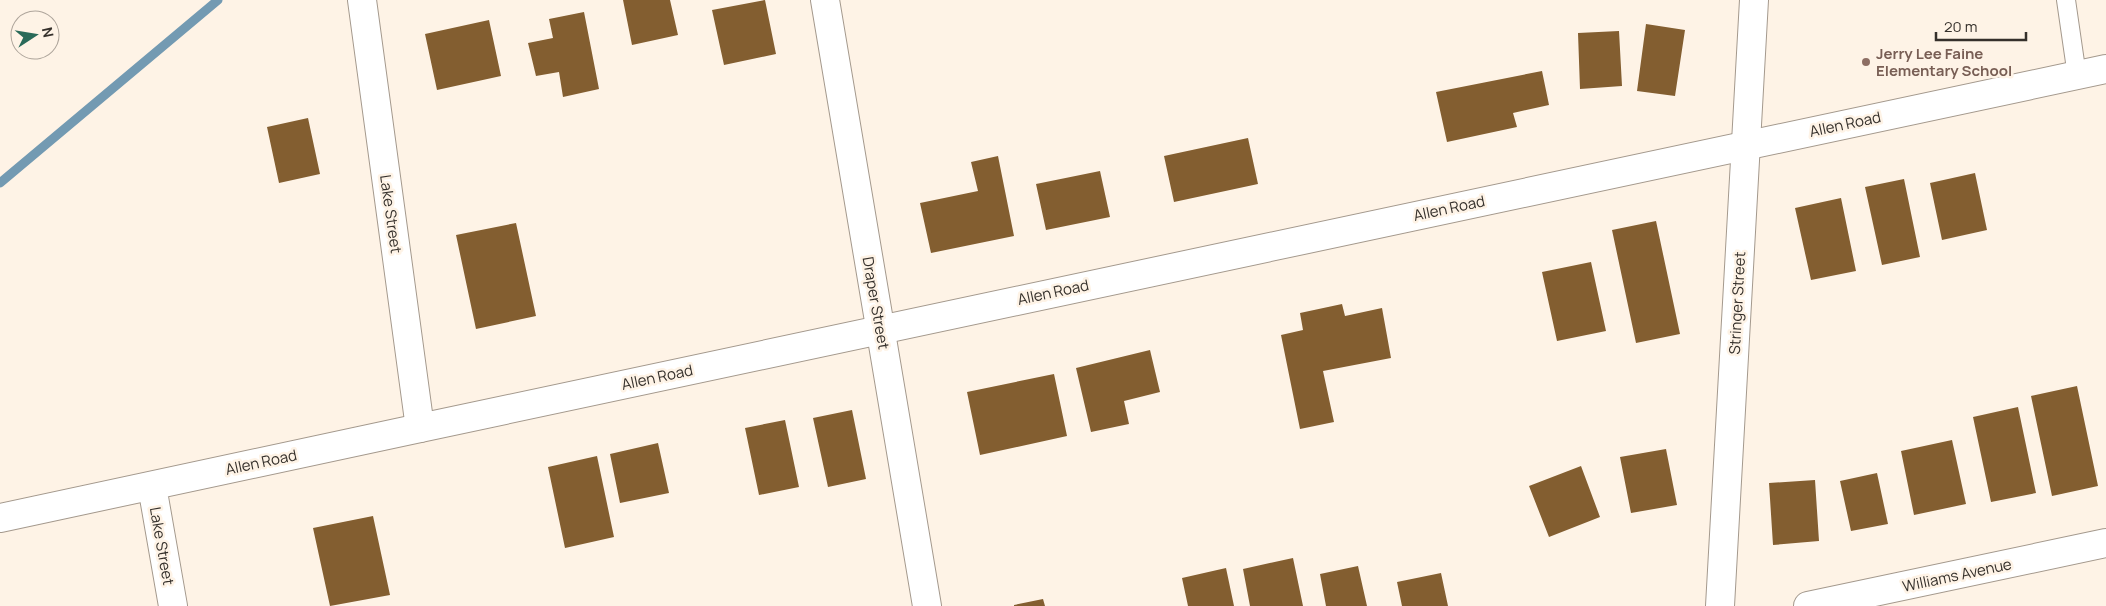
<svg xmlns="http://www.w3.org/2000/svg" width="2106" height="606" font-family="Manrope,sans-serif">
<rect width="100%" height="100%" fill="#fef3e6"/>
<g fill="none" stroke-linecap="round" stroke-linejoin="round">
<!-- stream -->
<path stroke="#739ab2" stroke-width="9" d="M 0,183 L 218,0"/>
</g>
<!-- building -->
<path fill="#835e30" d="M 623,0 L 670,0 L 678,35 L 632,45 Z
M 765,0 L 776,54 L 724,65 L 712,10 Z
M 584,12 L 599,89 L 563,97 L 559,72 L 536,76 L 528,43 L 553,38 L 549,19 Z
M 489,20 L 501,76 L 437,90 L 425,34 Z
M 1646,24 L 1685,30 L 1675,96 L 1637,91 Z
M 1619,31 L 1622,86 L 1580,89 L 1578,33 Z
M 1542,71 L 1549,105 L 1513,113 L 1517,127 L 1447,142 L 1436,92 Z
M 308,118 L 320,174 L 279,183 L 267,127 Z
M 1248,138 L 1258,184 L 1174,202 L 1164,156 Z
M 998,156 L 1014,236 L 931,253 L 920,203 L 978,191 L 971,162 Z
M 1100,171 L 1110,217 L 1046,230 L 1036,184 Z
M 1975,173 L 1987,230 L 1942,240 L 1930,183 Z
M 1904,179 L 1920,257 L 1882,265 L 1865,187 Z
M 1841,198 L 1856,271 L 1811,280 L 1795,208 Z
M 1656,221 L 1680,334 L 1636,343 L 1612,230 Z
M 516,223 L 536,316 L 476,329 L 456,235 Z
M 1591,262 L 1606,331 L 1557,341 L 1542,272 Z
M 1342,304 L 1345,316 L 1382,308 L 1391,358 L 1323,371 L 1334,422 L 1300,429 L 1281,335 L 1303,330 L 1300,313 Z
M 1150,350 L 1160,392 L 1124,401 L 1129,424 L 1091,432 L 1076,368 Z
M 1054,374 L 1067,436 L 980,455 L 967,392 Z
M 2077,386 L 2098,486 L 2052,496 L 2031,396 Z
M 2018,407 L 2036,493 L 1991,502 L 1973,417 Z
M 852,410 L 866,479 L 828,487 L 813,418 Z
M 785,420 L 799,487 L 759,495 L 745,428 Z
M 1952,440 L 1966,504 L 1914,515 L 1901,451 Z
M 658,443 L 669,493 L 620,503 L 610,454 Z
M 1666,449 L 1677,505 L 1631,513 L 1620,457 Z
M 597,456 L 614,537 L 565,548 L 548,467 Z
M 1581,466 L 1600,517 L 1549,537 L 1529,486 Z
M 1877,473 L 1888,524 L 1851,531 L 1840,481 Z
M 1815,480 L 1819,541 L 1773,545 L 1769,483 Z
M 373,516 L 390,595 L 330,606 L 313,528 Z
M 1293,558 L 1303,606 L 1250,606 L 1243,569 Z
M 1358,566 L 1367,606 L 1326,606 L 1320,574 Z
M 1226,568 L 1234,606 L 1188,606 L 1182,578 Z
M 1441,573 L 1448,606 L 1402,606 L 1397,582 Z
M 1043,599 L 1045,606 L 1014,606 L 1014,605 Z"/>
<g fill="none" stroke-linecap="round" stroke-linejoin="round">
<!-- lane casing -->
<g stroke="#a4998d" stroke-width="20">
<path id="lane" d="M 2066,0 L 2077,76"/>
</g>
<!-- street casing -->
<g stroke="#a4998d" stroke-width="30">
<path id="street" d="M 825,0 L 927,606
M 152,486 L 173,606
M 0,518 L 420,428
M 1720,606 L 1754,0
M 1808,606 L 2106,543"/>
</g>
<!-- secondary casing -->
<g stroke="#a4998d" stroke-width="30">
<path id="secondary" d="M 362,0 L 420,428 L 2106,69"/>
</g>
<!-- lane -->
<use href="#lane" stroke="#fff" stroke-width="18"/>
<!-- street -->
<use href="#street" stroke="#fff" stroke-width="28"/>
<!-- secondary -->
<use href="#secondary" stroke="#fff" stroke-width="28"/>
</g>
<!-- markers -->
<circle fill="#8d6e63" stroke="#fef3e6" stroke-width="2" cx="1866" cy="62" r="5"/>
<g text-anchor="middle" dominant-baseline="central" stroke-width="5" stroke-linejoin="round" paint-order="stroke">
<!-- education labels -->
<g font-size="15" font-weight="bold" fill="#785e54" stroke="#fef3e6" text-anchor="start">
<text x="1876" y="53">Jerry Lee Faine<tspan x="1876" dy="17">Elementary School</tspan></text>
</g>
<!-- street labels -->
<g font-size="15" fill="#35302b" stroke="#fef3e6">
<text transform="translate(1845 124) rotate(-12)">Allen Road</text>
<text transform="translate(1449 208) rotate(-12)">Allen Road</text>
<text transform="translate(391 214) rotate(82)">Lake Street</text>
<text transform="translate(1053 292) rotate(-12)">Allen Road</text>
<text transform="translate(876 303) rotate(80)">Draper Street</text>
<text transform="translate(1737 303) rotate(-87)">Stringer Street</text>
<text transform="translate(657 377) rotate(-12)">Allen Road</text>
<text transform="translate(261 462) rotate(-12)">Allen Road</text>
<text transform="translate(162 546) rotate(80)">Lake Street</text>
<text transform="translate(1957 575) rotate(-12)">Williams Avenue</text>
</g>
</g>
<!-- north arrow -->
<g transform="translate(35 35) rotate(78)"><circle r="24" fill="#fef3e6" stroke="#aea59b"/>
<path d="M0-4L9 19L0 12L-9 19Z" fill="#296a59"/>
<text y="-8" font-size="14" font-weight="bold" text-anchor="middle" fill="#35302b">N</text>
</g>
<!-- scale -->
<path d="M1936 32v8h90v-8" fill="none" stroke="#35302b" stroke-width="2.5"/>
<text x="1944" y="32" font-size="15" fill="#35302b" stroke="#fef3e6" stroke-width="4" paint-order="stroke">20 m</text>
</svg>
